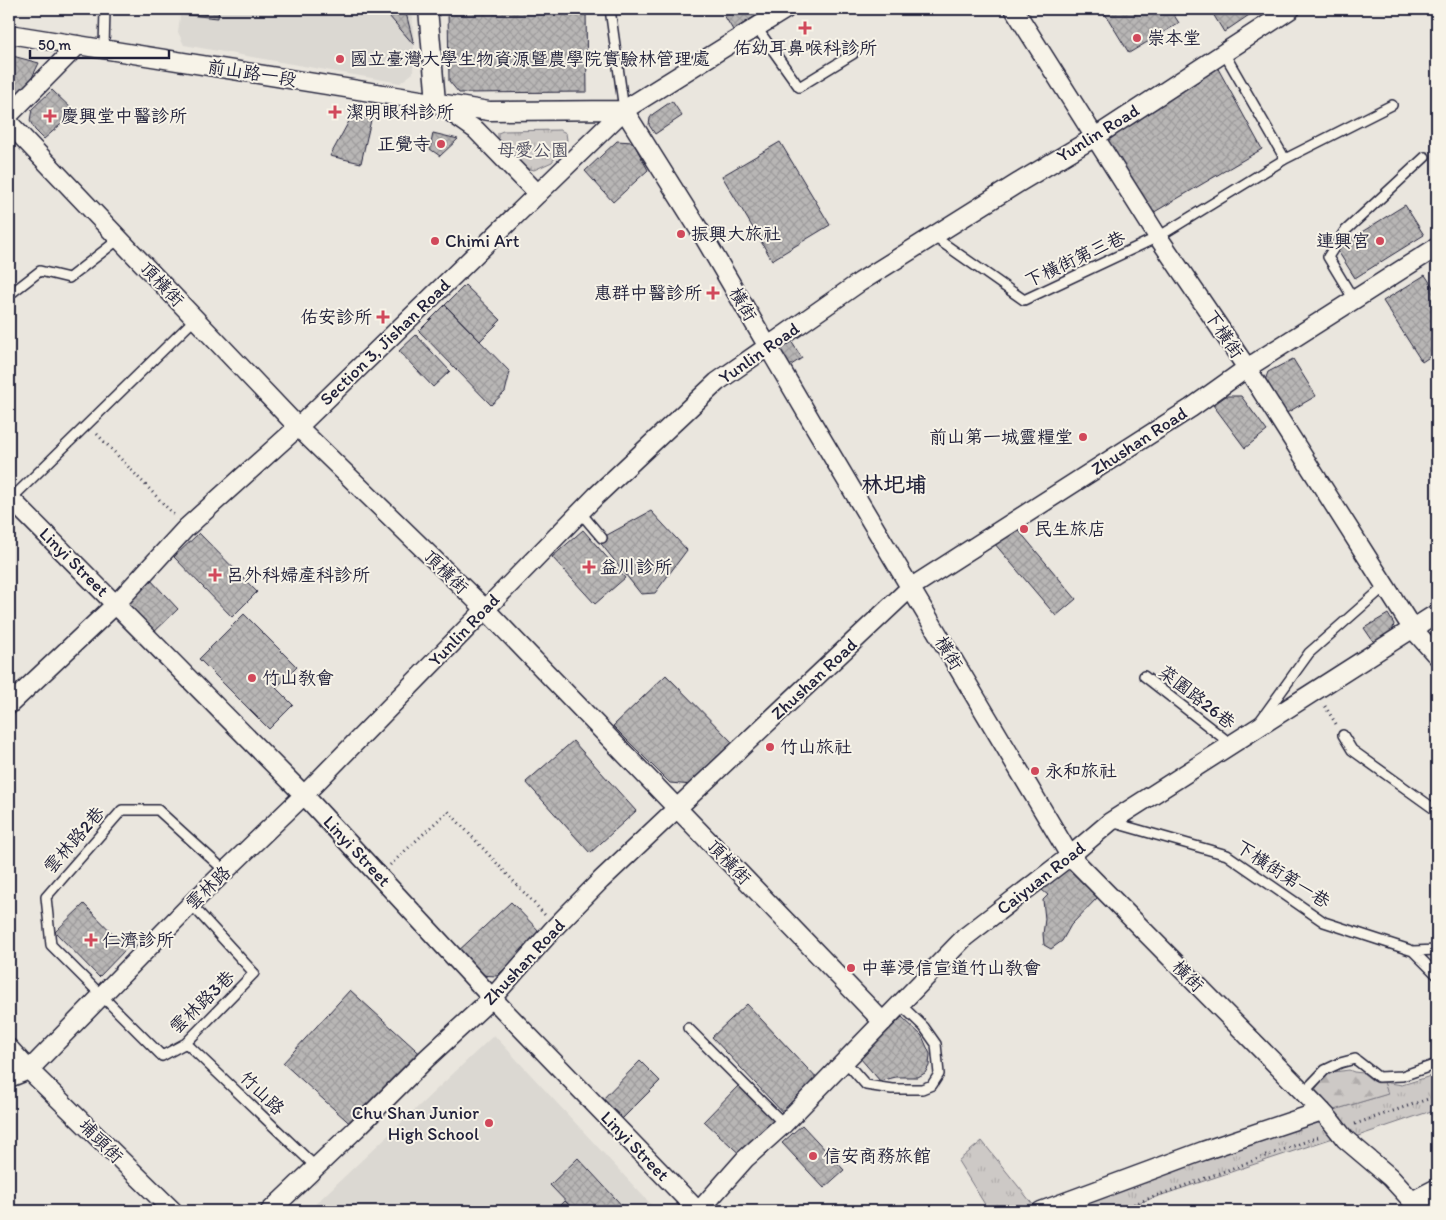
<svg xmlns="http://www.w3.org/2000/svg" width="1446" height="1220" font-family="Itim,'LXGW WenKai TC',sans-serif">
<defs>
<pattern id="grass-tufts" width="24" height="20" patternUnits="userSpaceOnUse" patternTransform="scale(1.25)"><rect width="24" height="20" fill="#cdc9c6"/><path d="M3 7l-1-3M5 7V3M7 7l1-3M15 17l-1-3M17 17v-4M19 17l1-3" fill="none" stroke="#b0acab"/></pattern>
<pattern id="forest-firs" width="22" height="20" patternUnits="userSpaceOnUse" patternTransform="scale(1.25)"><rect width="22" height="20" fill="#cdc9c6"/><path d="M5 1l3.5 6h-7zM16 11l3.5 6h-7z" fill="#b0acab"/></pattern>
<pattern id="building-cross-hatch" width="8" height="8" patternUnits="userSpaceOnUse" patternTransform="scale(1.25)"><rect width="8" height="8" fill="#b8b6b5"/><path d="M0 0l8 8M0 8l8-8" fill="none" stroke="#9e9c9d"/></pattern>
</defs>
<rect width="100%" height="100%" fill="#eae6de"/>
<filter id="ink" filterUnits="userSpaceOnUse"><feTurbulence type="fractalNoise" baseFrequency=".02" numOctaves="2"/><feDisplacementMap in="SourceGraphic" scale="10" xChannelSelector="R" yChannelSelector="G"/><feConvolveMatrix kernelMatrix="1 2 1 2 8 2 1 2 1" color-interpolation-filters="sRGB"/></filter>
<g filter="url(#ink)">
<!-- built -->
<path fill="#dbd8d2" d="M 181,9 L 412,9 L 414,45 L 413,73 L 400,83 L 184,45 L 178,32 Z
M 494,1035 L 657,1211 L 308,1211 Z"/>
<!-- grass -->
<path fill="url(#grass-tufts)" stroke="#787680" d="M 560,130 L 566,133 L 567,140 L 552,162 L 534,170 L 522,167 L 498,138 L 498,133 L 503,131 Z
M 1437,1074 L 1437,1109 L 1355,1137 L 1334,1110 L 1387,1094 L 1384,1082 L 1402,1085 Z
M 1320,1115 L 1339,1136 L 1114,1211 L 1053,1211 Z
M 982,1141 L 1038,1211 L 989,1211 L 958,1161 Z"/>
<!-- forest -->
<path fill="url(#forest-firs)" stroke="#787680" d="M 1349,1070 L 1354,1072 L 1363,1073 L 1373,1081 L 1384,1082 L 1388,1094 L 1334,1110 L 1315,1090 L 1326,1073 Z"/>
<!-- building -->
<path fill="url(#building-cross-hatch)" stroke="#22223b" d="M 168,9 L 219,9 L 218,18 L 168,13 Z
M 383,9 L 405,9 L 414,45 Z
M 448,9 L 586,9 L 587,92 L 459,93 L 449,81 Z
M 724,9 L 767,9 L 733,30 L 721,10 Z
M 1102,9 L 1170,9 L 1179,23 L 1129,53 Z
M 1210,9 L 1258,9 L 1224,32 Z
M 9,55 L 39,63 L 25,92 L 14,106 L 9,103 Z
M 1216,65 L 1262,149 L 1151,214 L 1103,140 Z
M 52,90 L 75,112 L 44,139 L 35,130 L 30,121 L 32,109 Z
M 672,101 L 682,116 L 655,134 L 649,125 L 650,118 L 653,114 Z
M 353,114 L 371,120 L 361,163 L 330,156 Z
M 433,133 L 458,139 L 440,156 L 430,149 Z
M 617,141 L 633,142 L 648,170 L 613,202 L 585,171 Z
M 780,142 L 830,225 L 772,260 L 722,176 Z
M 1405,205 L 1424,235 L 1355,278 L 1336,248 Z
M 1425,275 L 1437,293 L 1437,352 L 1422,362 L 1383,301 Z
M 465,285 L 501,320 L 480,341 L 445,305 Z
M 445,305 L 510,372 L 505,392 L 491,405 L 419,331 Z
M 416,335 L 450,371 L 433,387 L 399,351 Z
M 789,338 L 802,358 L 782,371 L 770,351 Z
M 1293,359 L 1316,396 L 1283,415 L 1264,383 L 1268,372 Z
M 1226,396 L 1241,396 L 1267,431 L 1245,448 L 1213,405 Z
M 651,511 L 687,550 L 655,593 L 641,594 L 598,540 Z
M 1015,526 L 1076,599 L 1056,616 L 994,543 Z
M 583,530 L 625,578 L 595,604 L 552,557 Z
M 199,533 L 257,592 L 232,617 L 174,557 Z
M 149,578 L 178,609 L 149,637 L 119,606 Z
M 244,614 L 297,667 L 276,688 L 293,705 L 269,729 L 199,659 Z
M 1388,614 L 1394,624 L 1391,638 L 1377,647 L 1364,628 Z
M 666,675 L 734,744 L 692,785 L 670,783 L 613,726 Z
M 573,741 L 636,811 L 590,853 L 526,782 Z
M 1070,867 L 1099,896 L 1071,925 L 1062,941 L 1051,949 L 1044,945 L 1043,934 L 1045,919 L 1043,900 L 1048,895 L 1037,886 Z
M 511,902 L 542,934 L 497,976 L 477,975 L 456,953 Z
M 84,904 L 127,948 L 99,977 L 55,932 Z
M 350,990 L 426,1059 L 356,1129 L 283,1063 Z
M 747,1004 L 820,1082 L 785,1115 L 712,1037 Z
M 902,1017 L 922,1036 L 930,1054 L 929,1066 L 925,1073 L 918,1077 L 896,1077 L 880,1081 L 860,1058 Z
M 640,1061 L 660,1081 L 614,1127 L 594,1108 Z
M 739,1085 L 779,1123 L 745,1159 L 704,1121 Z
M 802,1125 L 844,1170 L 824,1188 L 782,1143 Z
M 578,1158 L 627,1211 L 575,1211 L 550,1185 Z
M 565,1201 L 575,1211 L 555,1211 Z"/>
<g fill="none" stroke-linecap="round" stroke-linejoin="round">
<!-- service casing -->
<g stroke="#22223b" stroke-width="12">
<path id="service" d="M 610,9 L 624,110
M 757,28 L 799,87 L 853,54
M 104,49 L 105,9
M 1224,53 L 1285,159
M 933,236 L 1024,300 L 1158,237 L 1285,159 L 1392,105
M 9,295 L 40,271 L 69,278 L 119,239
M 1354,300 L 1328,257 L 1344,232 L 1425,157
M 11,499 L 195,319
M 580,512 L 602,538
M 1144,676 L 1231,744
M 1260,721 L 1309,653 L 1385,586
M 1343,735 L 1352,750 L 1437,811
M 1111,822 L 1227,855 L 1324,922 L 1413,951 L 1437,950
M 191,904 L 254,973 L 186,1043 L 162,1056 L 51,945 L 46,897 L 122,810 L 158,810 L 225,871
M 1413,951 L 1437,975
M 688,1028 L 784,1124
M 186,1043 L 316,1167
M 845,1061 L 866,1085 L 892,1089 L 922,1089 L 932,1085 L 939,1074 L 936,1044 L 924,1027 L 900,1004
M 1303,1093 L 1325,1070 L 1340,1063 L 1355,1059 L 1378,1077 L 1402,1076 L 1437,1064"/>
</g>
<!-- minor casing -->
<g stroke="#22223b" stroke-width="21">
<path id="minor" d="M 428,9 L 436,102 L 476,130 L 538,194
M 1014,9 L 1158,237 L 1247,368 L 1412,628 L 1437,656
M 9,34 L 489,111 L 624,110 L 705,239 L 816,429 L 1070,856 L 1316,1105 L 1330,1120 L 1345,1139 L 1390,1177 L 1412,1201 L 1437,1211
M 9,115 L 78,45
M 9,123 L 298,427 L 485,609 L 883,1022
M 9,497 L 304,795 L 492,998 L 698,1211
M 9,705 L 116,604 L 186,528 L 298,427 L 624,110 L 786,9
M 9,1048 L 29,1070 L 191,904 L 304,795 L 596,496 L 717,382 L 860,282 L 1018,183 L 1095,137 L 1291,9
M 9,1078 L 29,1070 L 173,1211
M 1412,1201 L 1437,1188
M 270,1211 L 356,1129 L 426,1059 L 492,998 L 556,926 L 601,880 L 910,588 L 1191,408 L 1247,368 L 1437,247
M 699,1211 L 745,1159 L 784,1124 L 965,937 L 1070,856 L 1110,822 L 1437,613
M 1041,1211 L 1203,1151 L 1322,1111"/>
</g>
<!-- path -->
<path stroke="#22223b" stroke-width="3" stroke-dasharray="1 4" stroke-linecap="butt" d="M 97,434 L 175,516
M 1325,706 L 1336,724
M 390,865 L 448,811 L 545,915
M 1355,1124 L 1437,1096
M 1115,1211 L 1321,1136"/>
<!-- service -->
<use href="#service" stroke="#f7f3e8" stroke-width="9"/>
<!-- minor -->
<use href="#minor" stroke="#f7f3e8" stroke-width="18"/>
</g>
</g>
<!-- markers -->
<g fill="#d1495b" stroke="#f7f3e8" stroke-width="2">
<path d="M802.5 20.5h5v5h5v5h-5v5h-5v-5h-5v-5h5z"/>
<circle cx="1137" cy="38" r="5"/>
<circle cx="340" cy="59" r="5"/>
<path d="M332.5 104.5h5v5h5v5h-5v5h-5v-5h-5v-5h5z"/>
<path d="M47.5 108.5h5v5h5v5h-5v5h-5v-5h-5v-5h5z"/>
<circle cx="441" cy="144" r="5"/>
<circle cx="681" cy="234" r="5"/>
<circle cx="435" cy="241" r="5"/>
<circle cx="1380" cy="241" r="5"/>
<path d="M710.5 285.5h5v5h5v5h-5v5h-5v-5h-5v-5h5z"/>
<path d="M380.5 309.5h5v5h5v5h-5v5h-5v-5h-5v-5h5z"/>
<circle cx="1083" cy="437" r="5"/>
<circle cx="1024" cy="529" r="5"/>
<path d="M586.5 559.5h5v5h5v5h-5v5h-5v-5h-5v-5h5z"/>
<path d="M212.5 567.5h5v5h5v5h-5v5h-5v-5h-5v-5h5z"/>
<circle cx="252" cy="678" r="5"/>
<circle cx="770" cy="747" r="5"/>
<circle cx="1035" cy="771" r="5"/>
<path d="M88.5 932.5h5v5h5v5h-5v5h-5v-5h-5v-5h5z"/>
<circle cx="851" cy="968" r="5"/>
<circle cx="489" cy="1123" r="5"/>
<circle cx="813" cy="1156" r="5"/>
</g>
<g text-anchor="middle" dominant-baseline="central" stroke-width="4" stroke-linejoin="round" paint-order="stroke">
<!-- poi labels -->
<g font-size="18" fill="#22223b" stroke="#f7f3e8" text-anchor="start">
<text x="1147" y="38">崇本堂</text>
<text x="805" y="48" text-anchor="middle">佑幼耳鼻喉科診所</text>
<text x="350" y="59">國立臺灣大學生物資源暨農學院實驗林管理處</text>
<text x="346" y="112">潔明眼科診所</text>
<text x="61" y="116">慶興堂中醫診所</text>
<text x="431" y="144" text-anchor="end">正覺寺</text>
<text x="691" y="234">振興大旅社</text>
<text x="445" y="241">Chimi Art</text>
<text x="1370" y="241" text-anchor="end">連興宮</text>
<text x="702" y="293" text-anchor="end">惠群中醫診所</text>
<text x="372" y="317" text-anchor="end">佑安診所</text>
<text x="1073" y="437" text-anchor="end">前山第一城靈糧堂</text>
<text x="1034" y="529">民生旅店</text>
<text x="600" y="567">益川診所</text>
<text x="226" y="575">呂外科婦產科診所</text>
<text x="262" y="678">竹山教會</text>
<text x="780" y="747">竹山旅社</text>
<text x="1045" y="771">永和旅社</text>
<text x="102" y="940">仁濟診所</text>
<text x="861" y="968">中華浸信宣道竹山教會</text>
<text x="479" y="1113" text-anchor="end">Chu Shan Junior<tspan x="479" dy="21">High School</tspan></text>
<text x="823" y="1156">信安商務旅館</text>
</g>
<!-- street labels -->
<g font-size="18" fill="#22223b" stroke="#f7f3e8">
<text transform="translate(252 73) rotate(9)">前山路一段</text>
<text transform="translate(1098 133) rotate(-32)">Yunlin Road</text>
<text transform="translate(1075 259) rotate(-25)">下橫街第三巷</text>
<text transform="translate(162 284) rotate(46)">頂橫街</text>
<text transform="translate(743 304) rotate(60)">橫街</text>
<text transform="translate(1224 334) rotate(56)">下橫街</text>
<text transform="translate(385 342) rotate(-44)">Section 3, Jishan Road</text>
<text transform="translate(759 353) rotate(-35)">Yunlin Road</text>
<text transform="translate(1139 441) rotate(-33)">Zhushan Road</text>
<text transform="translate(74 562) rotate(45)">Linyi Street</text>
<text transform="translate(446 572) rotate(44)">頂橫街</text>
<text transform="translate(464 630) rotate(-46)">Yunlin Road</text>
<text transform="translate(949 653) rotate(59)">橫街</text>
<text transform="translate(814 679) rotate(-43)">Zhushan Road</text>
<text transform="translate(1197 697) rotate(38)">菜園路26巷</text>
<text transform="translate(74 840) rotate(-49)">雲林路2巷</text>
<text transform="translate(357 851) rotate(47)">Linyi Street</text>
<text transform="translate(729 862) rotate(46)">頂橫街</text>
<text transform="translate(1283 874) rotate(33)">下橫街第一巷</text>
<text transform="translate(1041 878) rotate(-38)">Caiyuan Road</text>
<text transform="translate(208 888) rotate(-44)">雲林路</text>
<text transform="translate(524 962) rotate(-47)">Zhushan Road</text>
<text transform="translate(1188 976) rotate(45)">橫街</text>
<text transform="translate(202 1002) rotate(-44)">雲林路3巷</text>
<text transform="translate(262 1093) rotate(44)">竹山路</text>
<text transform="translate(101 1141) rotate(45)">埔頭街</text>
<text transform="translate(635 1146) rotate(46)">Linyi Street</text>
</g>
<!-- park labels -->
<g font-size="18" fill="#555465" stroke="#f7f3e8">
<text x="533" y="150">母愛公園</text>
</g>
<!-- district labels -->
<g font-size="22" font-weight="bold" fill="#22223b" stroke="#f7f3e8">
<text x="894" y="484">林圯埔</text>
</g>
</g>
<!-- margin -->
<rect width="1446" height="1220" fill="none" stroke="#f7f3e8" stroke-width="30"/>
<rect x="15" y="15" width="1416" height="1190" fill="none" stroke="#22223b" stroke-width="2" filter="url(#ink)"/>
<!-- scale -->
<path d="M30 50v8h139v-8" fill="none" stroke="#22223b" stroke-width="2.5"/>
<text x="38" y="50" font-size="15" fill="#22223b" stroke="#f7f3e8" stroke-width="4" paint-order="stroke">50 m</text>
</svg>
